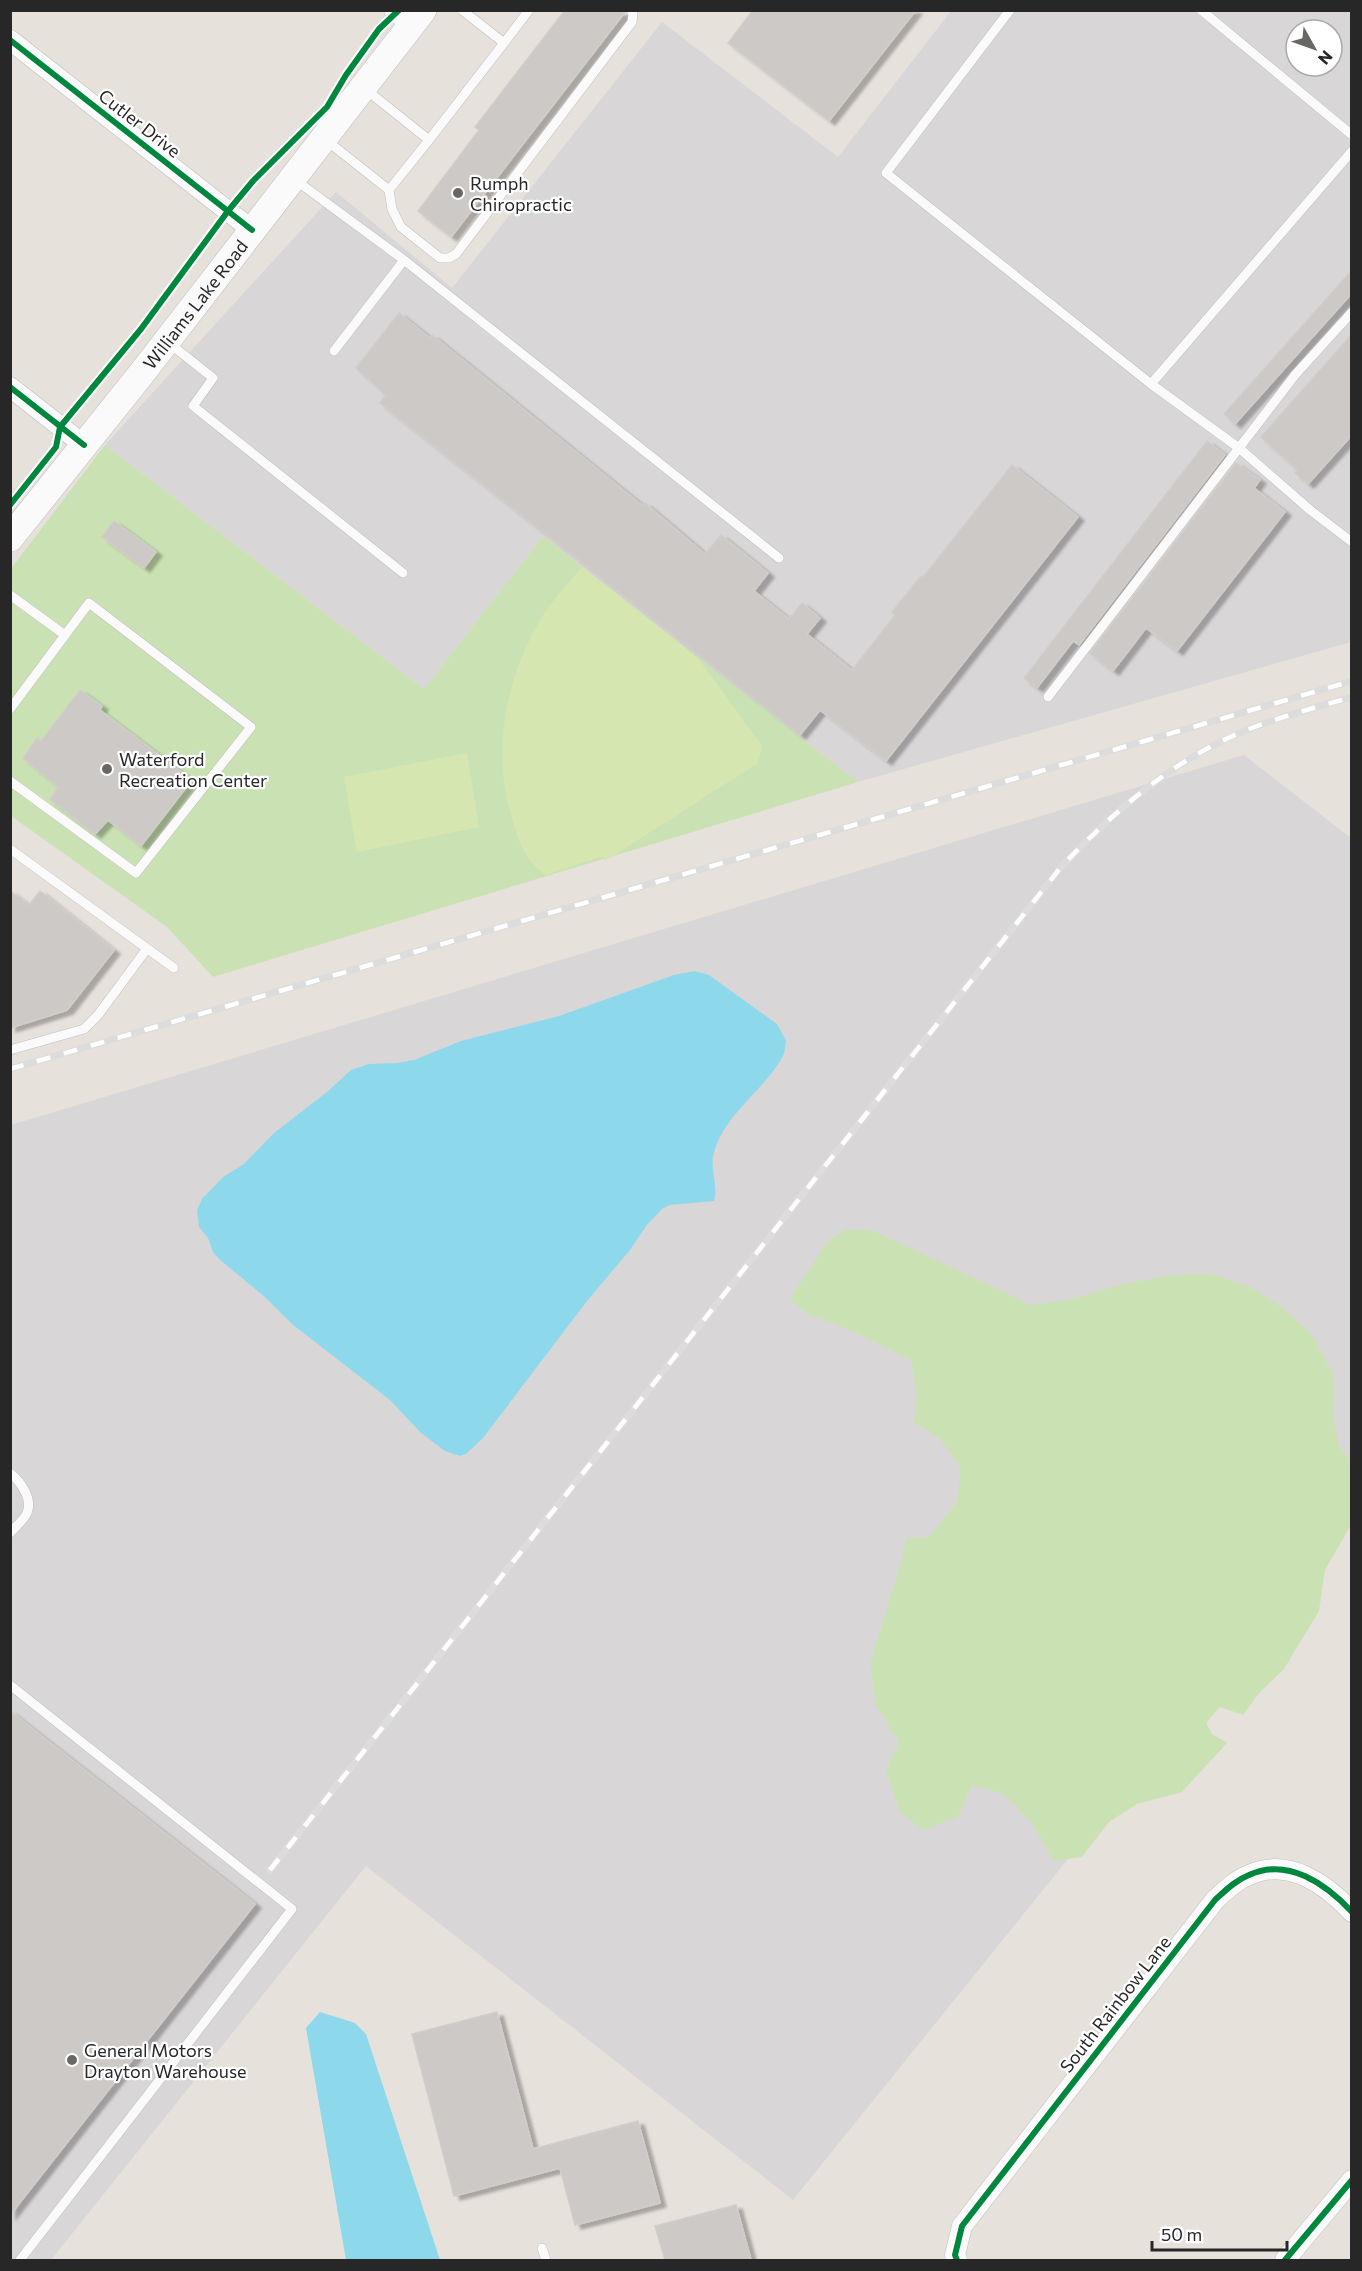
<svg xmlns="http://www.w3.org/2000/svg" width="1362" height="2271" font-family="Commissioner,sans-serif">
<defs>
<filter id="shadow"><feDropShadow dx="6" dy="4" stdDeviation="1.5" flood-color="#0004"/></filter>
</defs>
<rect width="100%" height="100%" fill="#e7e1dc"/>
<!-- industrial -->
<path fill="#d9d6d8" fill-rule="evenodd" d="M 951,11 L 1351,11 L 1351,642 L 858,782 L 543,536 L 424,689 L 105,445 L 336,192 L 452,288 L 662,22 L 838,157 ZM 1296,30 L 1332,30 L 1332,66 L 1296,66 Z
M 1244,755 L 1351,838 L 1351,1508 L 793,2200 L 366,1866 L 51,2260 L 11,2260 L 11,1125 Z"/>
<!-- green -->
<path fill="#cae2b3" d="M 105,445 L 424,689 L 543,536 L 858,782 L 213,977 L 167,927 L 11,816 L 10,570 Z
M 847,1229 L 874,1231 L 1031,1305 L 1068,1300 L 1122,1284 L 1172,1275 L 1211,1274 L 1248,1286 L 1276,1303 L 1311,1333 L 1333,1374 L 1333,1414 L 1339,1446 L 1351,1462 L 1351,1525 L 1325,1570 L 1319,1611 L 1284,1669 L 1260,1692 L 1243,1715 L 1220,1707 L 1206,1723 L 1212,1734 L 1227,1743 L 1182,1792 L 1137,1804 L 1109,1822 L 1082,1857 L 1054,1861 L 1031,1822 L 1004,1794 L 972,1785 L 958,1817 L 923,1830 L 900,1812 L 886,1771 L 899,1742 L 876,1705 L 870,1664 L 903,1556 L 906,1538 L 929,1537 L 958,1501 L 960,1466 L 940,1439 L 914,1422 L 917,1397 L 911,1360 L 850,1330 L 806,1313 L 790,1299 L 827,1242 Z"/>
<!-- pitch -->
<path fill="#d6e6b1" d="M 582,567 L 697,657 L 762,746 L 758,763 L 605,861 L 603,856 L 546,875 C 525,860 519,842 512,818 C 491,750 506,677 542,617 C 553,599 569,583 582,567 Z
M 467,753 L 479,827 L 357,852 L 344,777 Z"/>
<!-- water -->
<path fill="#8dd9eb" d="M 695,971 L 709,975 L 777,1024 L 786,1041 L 784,1054 C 766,1089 727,1112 715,1149 C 708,1167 719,1184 714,1201 L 670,1205 L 662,1209 L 646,1226 L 630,1250 L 587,1301 L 483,1438 L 466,1454 L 460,1456 L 445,1451 L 421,1433 L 390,1400 L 292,1324 L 265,1297 L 219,1259 L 213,1252 L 208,1238 L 199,1227 L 197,1210 L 202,1199 L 223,1177 L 244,1164 L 274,1133 L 327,1092 L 351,1070 L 369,1064 L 397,1063 L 414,1060 L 461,1041 L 559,1016 L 674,975 Z
M 320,2012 L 355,2023 L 366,2034 L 440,2260 L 346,2260 L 306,2028 Z"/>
<!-- building -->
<path fill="#cdc9c6" stroke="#d1cdc8" stroke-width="1.5" filter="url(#shadow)" d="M 565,10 L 625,12 L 451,237 L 418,211 L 479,130 L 475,127 Z
M 753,10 L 916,10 L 829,121 L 728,43 Z
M 1352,270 L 1352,293 L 1235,424 L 1224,414 Z
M 399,313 L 430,338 L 432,335 L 643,506 L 645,503 L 705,554 L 721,535 L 768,573 L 754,591 L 789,619 L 802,603 L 820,618 L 807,634 L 852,670 L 895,615 L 892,612 L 920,577 L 924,576 L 1012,465 L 1078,517 L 886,761 L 820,710 L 800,735 L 380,403 L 386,395 L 356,368 Z
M 1352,334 L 1352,435 L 1308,484 L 1295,473 L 1297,470 L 1261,437 Z
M 1207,441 L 1225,455 L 1079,645 L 1073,641 L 1037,688 L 1024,678 Z
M 1236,463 L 1260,480 L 1254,488 L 1285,512 L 1177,651 L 1146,628 L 1113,671 L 1090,653 Z
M 114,521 L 156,552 L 144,568 L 102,537 Z
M 80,690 L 102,706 L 100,710 L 192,780 L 141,846 L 108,820 L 95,834 L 50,799 L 58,787 L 23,758 L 37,738 L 41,741 Z
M 10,891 L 29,905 L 40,891 L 114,950 L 67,1010 L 10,1028 Z
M 10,1711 L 255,1904 L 10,2215 Z
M 497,2012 L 533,2149 L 638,2121 L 660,2203 L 575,2225 L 560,2168 L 454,2196 L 412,2034 Z
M 736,2205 L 751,2260 L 665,2260 L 655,2226 Z"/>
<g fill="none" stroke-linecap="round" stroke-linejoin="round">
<!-- service casing -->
<g stroke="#c0bdbe" stroke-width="10">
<path id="service" d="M 1010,10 L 886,173 L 1151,384 L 1352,151
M 1201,10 L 1352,135
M 504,43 L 529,10
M 364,88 L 429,140 L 504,43 L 462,10
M 326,140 L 389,190 L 429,140
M 294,179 L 404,260 L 779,558
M 389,190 L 392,209 L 401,227 L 440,258 L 449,258 L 456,254 L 632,22 L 633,14 L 631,10
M 169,343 L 213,378 L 193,406 L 403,573
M 334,351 L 404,260
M 1151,384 L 1239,448 L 1310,510 L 1352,542
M 10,595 L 65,635
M 1048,697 L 1295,375 L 1352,312
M 10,709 L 89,603 L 251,727 L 136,873 L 10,781
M 10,849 L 174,968
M 10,1050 L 84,1029 L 98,1015 L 146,950
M 10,1473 C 21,1482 33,1499 27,1513 C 24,1520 15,1527 10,1533
M 10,1685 L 292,1909 L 20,2260
M 542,2248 L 546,2260"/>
</g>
<!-- minor casing -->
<g stroke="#c0bdbe" stroke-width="21">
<path id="minor" d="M 394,10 L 412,25
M 10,40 L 252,230
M 10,387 L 84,445
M 957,2260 L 955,2255 L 962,2226 L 1215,1900 C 1226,1890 1236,1880 1249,1875 C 1288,1857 1326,1884 1352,1912
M 1285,2260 L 1352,2180"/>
</g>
<!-- secondary casing -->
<g stroke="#c0bdbe" stroke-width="28">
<g id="secondary">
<path id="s1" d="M 10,538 L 142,373 L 423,10"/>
</g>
</g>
<!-- service -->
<use href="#service" stroke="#fbfafa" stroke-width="9"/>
<!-- minor -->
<use href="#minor" stroke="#fbfafa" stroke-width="20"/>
<!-- secondary -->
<use href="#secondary" stroke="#fbfafa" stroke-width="27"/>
<!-- rail casing -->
<g stroke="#dcdcdd" stroke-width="7">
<path id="rail" d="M 10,1069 L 1352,681
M 270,1870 L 1061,867 C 1118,807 1181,753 1260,725 C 1290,714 1321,706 1352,697"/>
</g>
<!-- rail -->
<use href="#rail" stroke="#fff" stroke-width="4.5" stroke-dasharray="14" stroke-linecap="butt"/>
<!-- cycleway casing -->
<g stroke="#fff" stroke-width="10">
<path id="cycleway" d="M 10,40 L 252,230
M 10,387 L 84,445
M 10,505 L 56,447 L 60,427 L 141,329 L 228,211 L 253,181 L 327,107 L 346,75 L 379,29 L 399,10
M 957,2260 L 955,2255 L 962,2226 L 1215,1900 C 1226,1890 1236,1880 1249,1875 C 1288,1857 1326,1884 1352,1912
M 1285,2260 L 1352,2180"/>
</g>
<!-- cycleway -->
<use href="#cycleway" stroke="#00873e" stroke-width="6"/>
</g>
<!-- markers -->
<g fill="#6a6866" stroke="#fff" stroke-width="2">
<circle cx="458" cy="193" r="6"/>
<circle cx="107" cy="769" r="6"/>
<circle cx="72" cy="2060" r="6"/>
</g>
<g text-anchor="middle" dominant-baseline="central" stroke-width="4.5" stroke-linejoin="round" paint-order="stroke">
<!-- street labels -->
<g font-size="18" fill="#272727" stroke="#fff">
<text transform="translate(140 123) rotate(38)">Cutler Drive</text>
<text stroke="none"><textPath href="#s1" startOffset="298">Williams Lake Road</textPath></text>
<text transform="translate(1115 2004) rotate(-52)">South Rainbow Lane</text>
</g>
<!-- poi labels -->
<g font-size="18" fill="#272727" stroke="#fff" text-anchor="start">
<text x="470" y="183">Rumph<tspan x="470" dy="21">Chiropractic</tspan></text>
<text x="119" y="759">Waterford<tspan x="119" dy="21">Recreation Center</tspan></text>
<text x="84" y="2050">General Motors<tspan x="84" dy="21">Drayton Warehouse</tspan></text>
</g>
</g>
<!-- border -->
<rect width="1362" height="2271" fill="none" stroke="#272727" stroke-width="24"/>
<!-- north arrow -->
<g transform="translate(1314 48) rotate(130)"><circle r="28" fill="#ffffff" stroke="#a9a9a9" stroke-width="1.5"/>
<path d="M0-4.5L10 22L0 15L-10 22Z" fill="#6a6866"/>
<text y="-9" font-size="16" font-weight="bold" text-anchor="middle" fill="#272727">N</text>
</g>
<!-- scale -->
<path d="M1152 2241v9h135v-9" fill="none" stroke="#272727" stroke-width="3"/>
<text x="1161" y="2241" font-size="18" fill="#272727" stroke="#ffffff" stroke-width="4.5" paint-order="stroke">50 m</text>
</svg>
